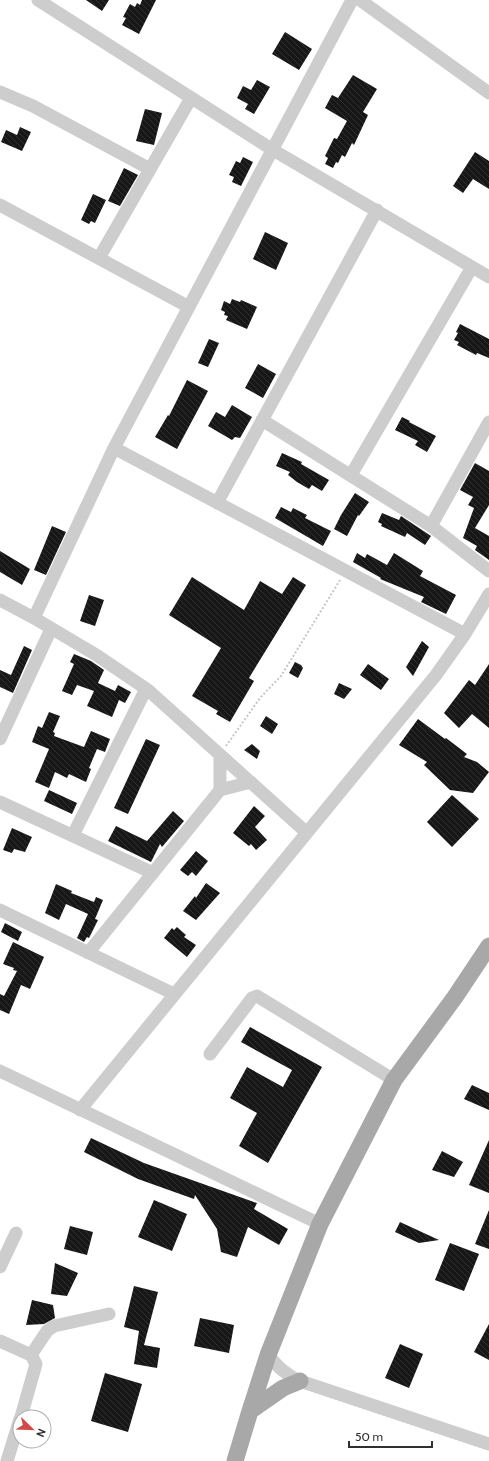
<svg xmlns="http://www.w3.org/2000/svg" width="489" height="1461" font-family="Cabin,sans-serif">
<defs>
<pattern id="building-back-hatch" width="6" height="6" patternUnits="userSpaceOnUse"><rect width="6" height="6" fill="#171717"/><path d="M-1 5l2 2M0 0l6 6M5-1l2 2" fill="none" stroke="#303030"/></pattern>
</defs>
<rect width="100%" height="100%" fill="#fff"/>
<!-- building -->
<path fill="url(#building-back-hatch)" d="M 86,0 L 109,0 L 102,11 Z
M 142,0 L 156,0 L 139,34 L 122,25 L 126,18 L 123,17 L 130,4 L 135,7 L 137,3 L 140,5 Z
M 285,32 L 312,49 L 299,70 L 272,54 Z
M 353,75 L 377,89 L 363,112 L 368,115 L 354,145 L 352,143 L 345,157 L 342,155 L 338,163 L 336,162 L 333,168 L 325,164 L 328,158 L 325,156 L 334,138 L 337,139 L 347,121 L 325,108 L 332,95 L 338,98 Z
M 257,80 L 270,87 L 254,114 L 245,109 L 248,104 L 237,98 L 243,86 L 251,90 Z
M 145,109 L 162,113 L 154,145 L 136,141 Z
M 20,127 L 31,132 L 22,151 L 1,142 L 6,130 L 17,135 Z
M 475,152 L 489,161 L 489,189 L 473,179 L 463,193 L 453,186 Z
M 243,157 L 253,162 L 241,186 L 232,182 L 234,177 L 229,175 L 236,161 L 240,163 Z
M 124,168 L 138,175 L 120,206 L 108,201 Z
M 93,194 L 106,200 L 95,223 L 91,221 L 89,224 L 81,220 Z
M 265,232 L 288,243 L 276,270 L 253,259 Z
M 232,299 L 240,302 L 241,300 L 257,307 L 247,329 L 226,320 L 228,316 L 224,315 L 225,312 L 221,310 L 224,301 L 230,304 Z
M 460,324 L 489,339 L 489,358 L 477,353 L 476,355 L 457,345 L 459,342 L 454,340 L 458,333 L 456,332 Z
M 209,339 L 219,343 L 208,367 L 198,363 Z
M 258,364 L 276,374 L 263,398 L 245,388 Z
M 187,380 L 208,391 L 177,449 L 155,437 L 168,415 L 169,416 Z
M 232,405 L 252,417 L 240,438 L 235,437 L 232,440 L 208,426 L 216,412 L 225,417 Z
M 402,417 L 410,421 L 409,422 L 436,436 L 427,452 L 415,445 L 418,441 L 395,430 Z
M 282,453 L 302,462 L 301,464 L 329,480 L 322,491 L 312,485 L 309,489 L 297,482 L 288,475 L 290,472 L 276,466 Z
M 475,463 L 489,471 L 489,505 L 475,528 L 489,536 L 489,560 L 475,550 L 477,546 L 463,538 L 474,508 L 468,505 L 473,497 L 460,490 Z
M 355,493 L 369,502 L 359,516 L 358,515 L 347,536 L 334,529 L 341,515 Z
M 281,507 L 291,512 L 293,508 L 307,515 L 305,518 L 331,531 L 323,546 L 275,518 Z
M 382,513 L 399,520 L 401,516 L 431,536 L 425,545 L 407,533 L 405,537 L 381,526 L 382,524 L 378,522 Z
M 52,526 L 66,532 L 46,575 L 34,570 Z
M 0,551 L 30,569 L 22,585 L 0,572 Z
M 357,553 L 365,558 L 367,554 L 387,565 L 394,553 L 423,571 L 420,576 L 456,595 L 446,614 L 421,602 L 424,597 L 380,579 L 381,578 L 353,562 Z
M 192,577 L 244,610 L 260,581 L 282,594 L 293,577 L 306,585 L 249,678 L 254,681 L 230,722 L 216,714 L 218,711 L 192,696 L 221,648 L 169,615 Z
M 89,595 L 104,600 L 95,626 L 80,621 Z
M 422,641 L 429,647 L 413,676 L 406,667 Z
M 24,646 L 32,650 L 13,693 L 0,687 L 0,670 L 11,675 Z
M 74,654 L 91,661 L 104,670 L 98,683 L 115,691 L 118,685 L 131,692 L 125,703 L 119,700 L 112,717 L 87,706 L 94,691 L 77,685 L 72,695 L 62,691 L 74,664 L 70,662 Z
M 295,662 L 301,665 L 303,668 L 298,678 L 289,673 Z
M 368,664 L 389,679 L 381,690 L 360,675 Z
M 489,664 L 489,728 L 472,714 L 459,728 L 444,713 L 469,680 L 475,685 Z
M 339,683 L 352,689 L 344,699 L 334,694 Z
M 49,712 L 60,716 L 53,732 L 55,733 L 54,736 L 84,747 L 91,731 L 110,739 L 105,752 L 97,749 L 89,768 L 91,769 L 86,782 L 69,774 L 67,778 L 55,772 L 49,788 L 35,782 L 49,749 L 32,742 L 38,726 L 42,728 Z
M 266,716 L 278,724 L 272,734 L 260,726 Z
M 418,719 L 445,739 L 446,738 L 467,754 L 464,757 L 477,762 L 489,772 L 473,793 L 450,790 L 424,765 L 427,762 L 399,745 Z
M 146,739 L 160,745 L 128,814 L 114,808 Z
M 252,744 L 260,751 L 257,759 L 244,750 Z
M 49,790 L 77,803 L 72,814 L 44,801 Z
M 452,795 L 479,819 L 452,847 L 427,822 Z
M 254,806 L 265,816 L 255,827 L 267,840 L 256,850 L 251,844 L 249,846 L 233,833 Z
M 173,811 L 184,821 L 162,847 L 160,844 L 151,862 L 108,841 L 116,826 L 147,841 Z
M 12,828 L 32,837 L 25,852 L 14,849 L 12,853 L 3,850 Z
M 196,851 L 208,861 L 196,876 L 192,872 L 188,876 L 180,870 Z
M 206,883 L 220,893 L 196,920 L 183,911 L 195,896 L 196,898 Z
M 56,884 L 72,891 L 71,893 L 94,902 L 96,897 L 103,900 L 95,919 L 98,920 L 89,938 L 87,937 L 84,942 L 77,938 L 88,914 L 66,904 L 59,920 L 45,913 Z
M 5,923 L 22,932 L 18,941 L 1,932 Z
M 177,927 L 186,935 L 184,937 L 196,945 L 187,957 L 164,938 L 172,928 L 174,930 Z
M 13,942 L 44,957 L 30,989 L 21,985 L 9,1014 L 0,1010 L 0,994 L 4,996 L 17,971 L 13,970 L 14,968 L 3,964 Z
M 250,1027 L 322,1067 L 268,1163 L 239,1146 L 257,1113 L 230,1098 L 247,1067 L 283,1087 L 292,1070 L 241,1042 Z
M 472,1085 L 489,1093 L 489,1110 L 464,1099 Z
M 91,1138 L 144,1163 L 257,1203 L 254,1209 L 288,1229 L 279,1245 L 248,1227 L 237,1257 L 221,1252 L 217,1229 L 195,1195 L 194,1199 L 138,1179 L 84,1152 Z
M 489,1140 L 489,1193 L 469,1185 Z
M 442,1151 L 463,1162 L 454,1177 L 432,1170 Z
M 154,1200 L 187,1214 L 172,1251 L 138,1237 Z
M 489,1210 L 489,1249 L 475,1244 Z
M 400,1222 L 439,1240 L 419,1243 L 395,1232 Z
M 70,1226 L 93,1232 L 87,1255 L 64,1249 Z
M 450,1243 L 479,1254 L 464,1291 L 435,1280 Z
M 55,1263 L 78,1273 L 67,1296 L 51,1294 Z
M 134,1286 L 158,1292 L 144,1345 L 160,1348 L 157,1368 L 134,1364 L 139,1331 L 124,1327 Z
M 32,1300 L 53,1305 L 55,1318 L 44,1324 L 26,1325 Z
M 200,1318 L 234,1325 L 229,1353 L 194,1346 Z
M 489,1324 L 489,1360 L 474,1352 Z
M 400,1344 L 423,1354 L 409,1388 L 385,1378 Z
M 105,1373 L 142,1384 L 128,1432 L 91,1421 Z"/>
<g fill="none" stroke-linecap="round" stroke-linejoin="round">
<!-- path -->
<path stroke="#c7c7c7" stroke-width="2" stroke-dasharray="2 2" stroke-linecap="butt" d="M 226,746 L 260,698 L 281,676 L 340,580"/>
<!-- minor -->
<path stroke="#cdcdcd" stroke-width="13" d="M 38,0 L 273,150 L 489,277
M 360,0 L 489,93
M 0,92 L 33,106 L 150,169
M 0,205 L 189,307
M 99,258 L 191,98
M 262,420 L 431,526 L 489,571
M 114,448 L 465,634
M 351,475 L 472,267
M 217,503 L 377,210
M 431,526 L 489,422
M 0,600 L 34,618 L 98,656 L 148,690 L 307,833
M 34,618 L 114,448 L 352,0
M 0,739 L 51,629
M 220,755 L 220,790
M 0,802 L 153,873
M 73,835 L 146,689
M 0,910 L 174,994
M 88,953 L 220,790 L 251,782
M 210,1054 L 252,998 L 257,996 L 394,1080
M 0,1071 L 320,1224
M 80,1110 L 436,675 L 465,634 L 489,594
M 0,1267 L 16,1233
M 0,1341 L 31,1355 L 36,1364 L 21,1417
M 31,1355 L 47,1331 L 54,1326 L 109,1314
M 268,1355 C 278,1367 286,1375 300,1381 L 489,1444
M 7,1461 L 20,1419"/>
<!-- major -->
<path stroke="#a8a8a8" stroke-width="17" d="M 250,1411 L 283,1388 L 300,1381
M 235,1461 L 250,1411 L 268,1355 L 320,1224 L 394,1080 L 455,997 L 489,946"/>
</g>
<!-- north arrow -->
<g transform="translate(32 1429) rotate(113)"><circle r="19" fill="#ffffff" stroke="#acacac"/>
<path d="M0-3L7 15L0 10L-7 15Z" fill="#d04b48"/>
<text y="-6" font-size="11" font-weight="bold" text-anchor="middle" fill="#303030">N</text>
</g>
<!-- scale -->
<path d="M349 1441v6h83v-6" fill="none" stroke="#303030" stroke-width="2"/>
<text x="355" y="1441" font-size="12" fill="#303030" stroke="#ffffff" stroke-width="3" paint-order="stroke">50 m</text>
</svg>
